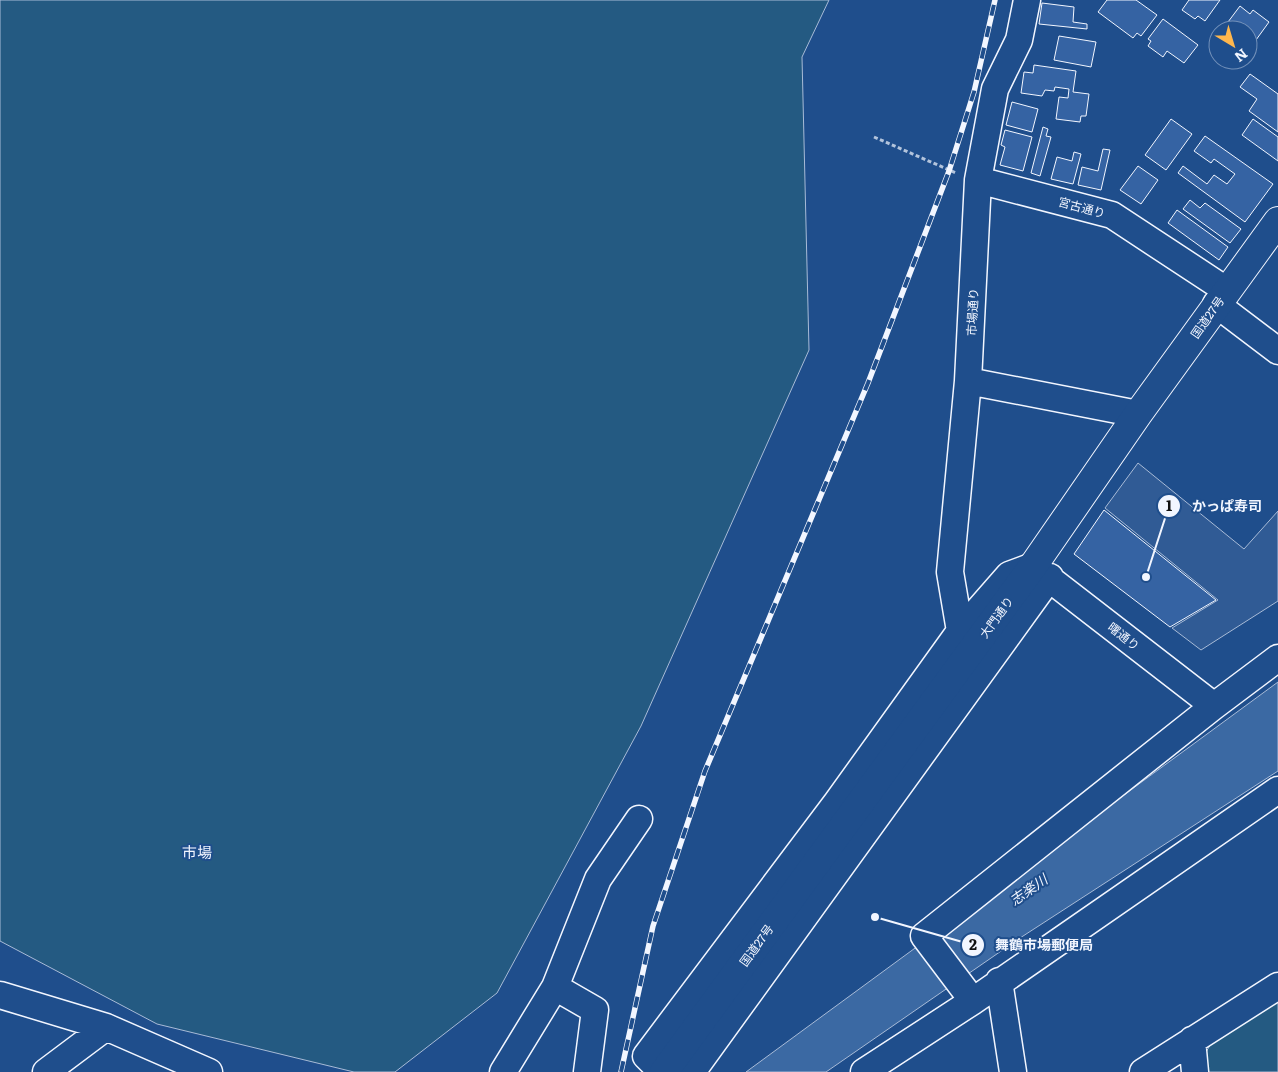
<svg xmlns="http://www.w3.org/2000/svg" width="1278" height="1072" font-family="Literata,'Noto Sans JP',serif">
<rect width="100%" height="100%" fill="#1f4e8c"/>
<!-- green -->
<path fill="#245a82" stroke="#a8bbd7" d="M 0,0 L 829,0 L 802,57 L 809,350 L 641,726 L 497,993 L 395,1072 L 354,1072 L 157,1024 L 0,941 Z
M 1278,998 L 1278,1072 L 1208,1072 L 1206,1052 L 1215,1037 Z"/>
<!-- parking -->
<path fill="#305b95" stroke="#a8bbd7" d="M 1138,463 L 1244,549 L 1278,511 L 1278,601 L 1201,650 L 1172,628 L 1218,600 L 1105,508 Z"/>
<!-- water -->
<path fill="#3b69a3" stroke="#a8bbd7" d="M 1278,682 L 1278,771 L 1020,938 L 826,1072 L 746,1072 Z"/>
<!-- building -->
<path fill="#3563a3" stroke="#f2f6ff" d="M 1107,0 L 1136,0 L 1157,15 L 1141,36 L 1137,33 L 1133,38 L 1098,12 Z
M 1189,0 L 1220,0 L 1205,21 L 1198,16 L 1195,19 L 1182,10 Z
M 1042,3 L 1074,7 L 1073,22 L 1087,24 L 1087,29 L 1039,24 Z
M 1240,6 L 1250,14 L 1253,10 L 1269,22 L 1248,51 L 1248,30 L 1222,30 Z
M 1163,19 L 1198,45 L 1184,63 L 1167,51 L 1163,57 L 1148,46 L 1151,41 L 1148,39 Z
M 1059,36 L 1096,42 L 1091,67 L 1054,60 Z
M 1034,65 L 1076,71 L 1073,92 L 1089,94 L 1086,116 L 1081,116 L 1080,122 L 1056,119 L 1059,97 L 1068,98 L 1069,89 L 1055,87 L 1054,91 L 1045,90 L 1042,96 L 1021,93 L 1024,72 L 1033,73 Z
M 1250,74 L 1278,94 L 1278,132 L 1249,111 L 1257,99 L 1240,87 Z
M 1012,102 L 1038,109 L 1032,132 L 1006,125 Z
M 1171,119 L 1192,134 L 1166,170 L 1145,155 Z
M 1253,119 L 1278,137 L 1278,161 L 1242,135 Z
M 1043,127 L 1048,129 L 1046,136 L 1051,137 L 1040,176 L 1031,173 Z
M 1005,130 L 1032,137 L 1023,171 L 1000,165 L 1005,147 L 1001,145 Z
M 1205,136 L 1273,184 L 1245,222 L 1178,173 L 1183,166 L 1207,184 L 1214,175 L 1227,184 L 1235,174 L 1214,159 L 1211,163 L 1194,151 Z
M 1103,149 L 1110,150 L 1101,190 L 1078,185 L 1082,167 L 1098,171 Z
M 1074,152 L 1081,154 L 1073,184 L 1051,179 L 1057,157 L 1072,161 Z
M 1138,166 L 1158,180 L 1141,204 L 1120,190 Z
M 1190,200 L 1200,208 L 1205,203 L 1241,229 L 1230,243 L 1183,209 Z
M 1177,210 L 1228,247 L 1219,260 L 1168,223 Z
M 1104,510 L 1216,600 L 1170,627 L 1074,554 Z"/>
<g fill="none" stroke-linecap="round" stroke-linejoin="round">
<!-- minor casing -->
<g stroke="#f2f6ff" stroke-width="29">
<path id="minor" d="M 978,180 L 1112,215 L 1226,290
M 1216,304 L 1278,351
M 968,381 L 1138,414
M 960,631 L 950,572 L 968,381 L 978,180 L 995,89 L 1019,40 L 1027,0
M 999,981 L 1013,1072
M 555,987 L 595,1010 L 587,1072
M 0,995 L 106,1027 L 209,1072
M 973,1001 L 924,936 L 1214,706 L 1278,658
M 1192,1040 L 1195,1072
M 46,1072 L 106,1027
M 503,1072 L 555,987 L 598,879 L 639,819
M 662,1072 L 646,1056 L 837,802 L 960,631 L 1009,575 L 1033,566 L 1214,706
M 692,1072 L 1050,577
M 864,1072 L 973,1001 L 1278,790
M 1143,1072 L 1278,986"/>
</g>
<!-- highway casing -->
<g stroke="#f2f6ff" stroke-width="30">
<path id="highway" d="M 664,1072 L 1033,566 L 1138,414 L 1278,221"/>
</g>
<!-- path -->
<path stroke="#b3c4dc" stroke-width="3" stroke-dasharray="4 2.5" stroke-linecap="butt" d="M 874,137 L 956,173"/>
<!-- minor -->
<use href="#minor" stroke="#1f4e8c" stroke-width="26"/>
<!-- highway -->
<use href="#highway" stroke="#1f4e8c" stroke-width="28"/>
<!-- rail casing -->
<g stroke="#f2f6ff" stroke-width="5.5">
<path id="rail" d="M 621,1072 L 653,926 L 705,771 L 868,383 L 949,171 L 974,92 L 995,0"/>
</g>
<!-- rail -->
<use href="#rail" stroke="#1f4e8c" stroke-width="4" stroke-dasharray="11" stroke-linecap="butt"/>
</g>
<g text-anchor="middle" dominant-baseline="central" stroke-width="4" stroke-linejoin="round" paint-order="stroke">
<!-- street labels -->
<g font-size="12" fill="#f2f6ff" stroke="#1f4e8c">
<text transform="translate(1082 207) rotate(15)">宮古通り</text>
<text transform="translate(972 312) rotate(-87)">市場通り</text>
<text transform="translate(1207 317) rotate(-55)">国道27号</text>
<text transform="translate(996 617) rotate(-54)">大門通り</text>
<text transform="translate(1124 636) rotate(38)">曙通り</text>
<text transform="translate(756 945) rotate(-54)">国道27号</text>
</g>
<!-- water labels -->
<g font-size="14" font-style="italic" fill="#f2f6ff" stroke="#1f4e8c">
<text transform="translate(1028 889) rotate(-35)">志楽川</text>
</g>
<!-- quarter labels -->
<g font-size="15" fill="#f2f6ff" stroke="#1f4e8c">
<text x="197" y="851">市場</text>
</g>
</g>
<!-- callouts -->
<path fill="none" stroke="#f2f6ff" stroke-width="2" d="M1146 577L1169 506M875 917L973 945"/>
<g fill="#f2f6ff" stroke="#1f4e8c" stroke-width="2">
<circle cx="1146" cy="577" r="5"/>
<circle cx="875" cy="917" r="5"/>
<circle cx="1169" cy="506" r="12"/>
<circle cx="973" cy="945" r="12"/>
</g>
<g font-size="15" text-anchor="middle" font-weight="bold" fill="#111">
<text x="1169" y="511">1</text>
<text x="973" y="950">2</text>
</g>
<g font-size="14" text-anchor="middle" font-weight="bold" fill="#f2f6ff" stroke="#1f4e8c" stroke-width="4" stroke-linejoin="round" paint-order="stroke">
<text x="1227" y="511">かっぱ寿司</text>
<text x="1044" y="950">舞鶴市場郵便局</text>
</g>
<!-- north arrow -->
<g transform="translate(1233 45) rotate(142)"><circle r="24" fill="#1f4e8c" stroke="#7391ba"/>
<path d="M0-4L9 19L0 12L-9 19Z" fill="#ffb74d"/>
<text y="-8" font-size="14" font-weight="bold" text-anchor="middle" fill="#f2f6ff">N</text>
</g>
</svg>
